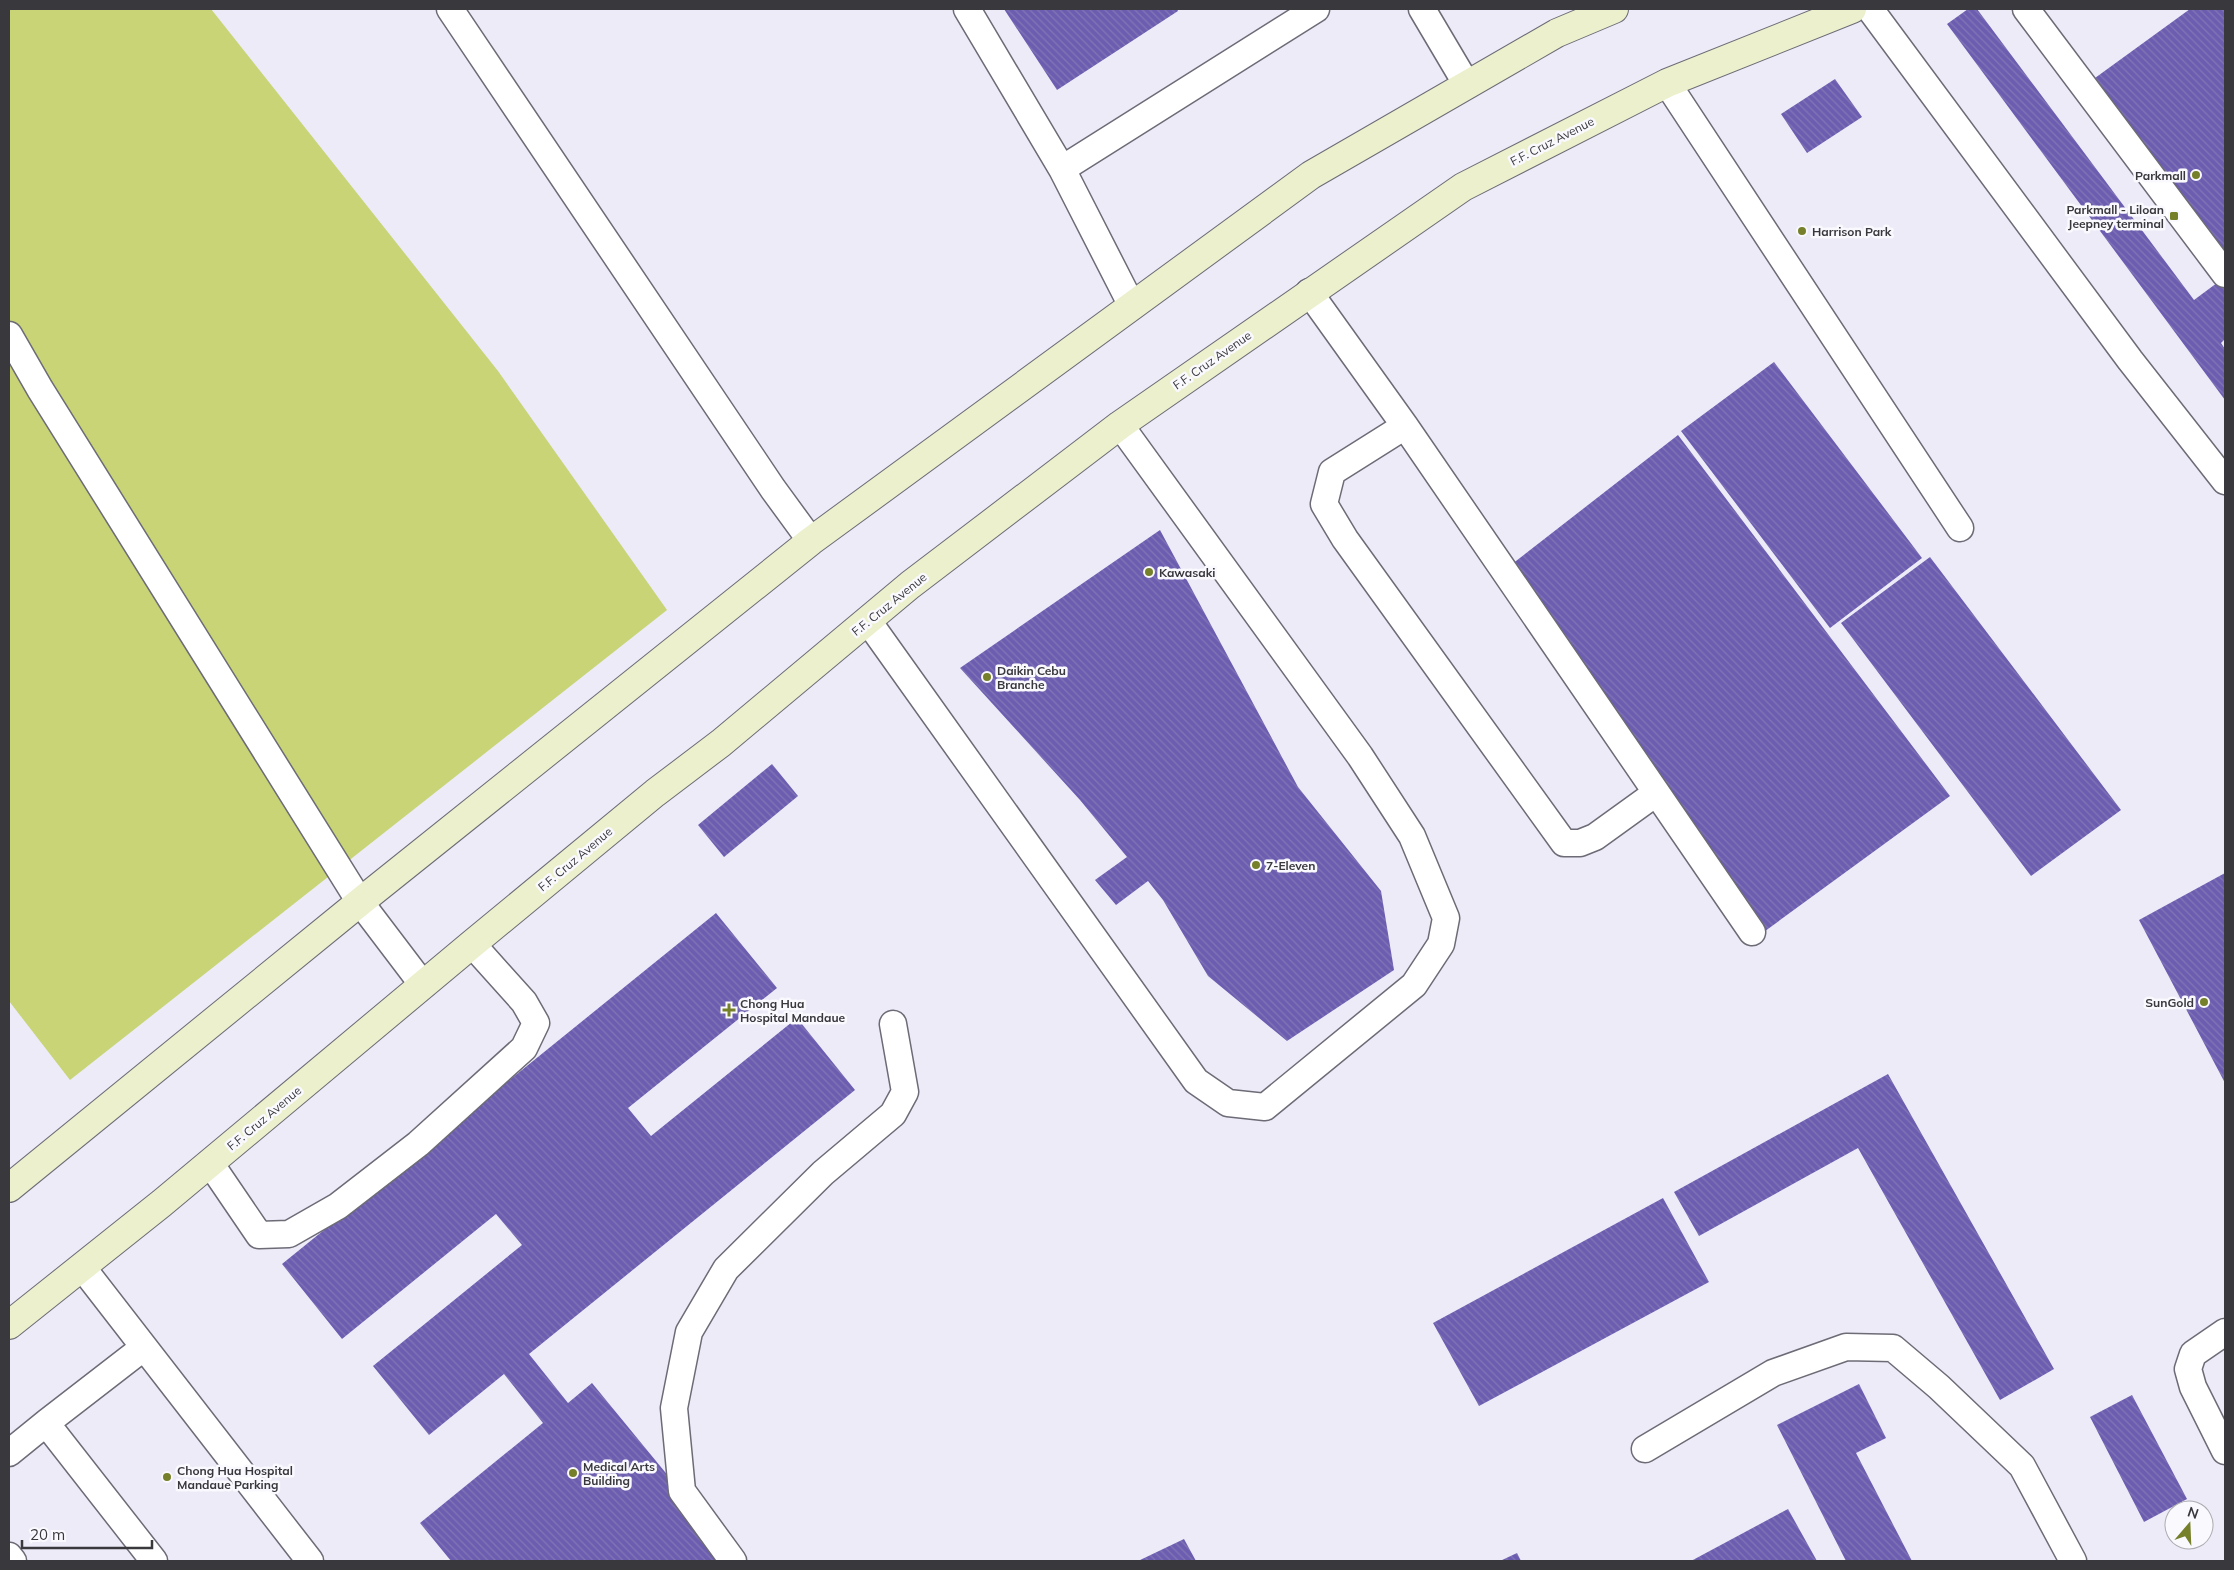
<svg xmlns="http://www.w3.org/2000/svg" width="2234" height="1570" font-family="Mulish,sans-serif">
<defs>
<pattern id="building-back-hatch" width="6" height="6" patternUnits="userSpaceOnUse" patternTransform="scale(1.25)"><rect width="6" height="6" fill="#6c5db0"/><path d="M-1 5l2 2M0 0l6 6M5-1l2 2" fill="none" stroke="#8276b5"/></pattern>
</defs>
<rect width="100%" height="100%" fill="#ecebf7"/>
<!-- green -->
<path fill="#c8d476" d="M 9,9 L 211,9 L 498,371 L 667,610 L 70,1080 L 9,1001 Z"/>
<!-- building -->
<path fill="url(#building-back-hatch)" d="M 1004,9 L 1177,9 L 1178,11 L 1057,90 Z
M 1968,9 L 1977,9 L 2194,300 L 2225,277 L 2225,339 L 2221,343 L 2225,349 L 2225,400 L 1947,24 Z
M 2190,9 L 2225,9 L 2225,253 L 2095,78 Z
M 1835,79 L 1862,117 L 1807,153 L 1781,114 Z
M 1774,362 L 1922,558 L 1830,628 L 1681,431 Z
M 1678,435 L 1950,796 L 1761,934 L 1507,568 Z
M 1160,530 L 1298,787 L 1381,891 L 1394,970 L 1287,1041 L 1208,976 L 1163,900 L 1148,881 L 1116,905 L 1095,880 L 1127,857 L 1080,800 L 960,668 Z
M 1930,557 L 2121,810 L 2031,876 L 1841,623 Z
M 772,764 L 798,796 L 724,857 L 698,825 Z
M 2225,873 L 2225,1083 L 2139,920 Z
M 716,913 L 777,988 L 628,1108 L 651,1136 L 797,1018 L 855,1090 L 529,1354 L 568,1403 L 592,1383 L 738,1561 L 451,1561 L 420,1523 L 543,1423 L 504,1374 L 429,1435 L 373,1366 L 522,1245 L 496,1214 L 342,1339 L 282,1264 Z
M 1888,1074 L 2054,1369 L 2000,1400 L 1858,1148 L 1699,1236 L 1674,1192 Z
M 1663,1198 L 1709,1282 L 1479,1406 L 1433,1323 Z
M 1859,1384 L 1886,1438 L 1856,1453 L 1912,1561 L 1846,1561 L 1777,1425 Z
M 2132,1395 L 2187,1499 L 2144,1522 L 2090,1417 Z
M 1788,1509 L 1817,1561 L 1691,1561 Z
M 1184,1539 L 1196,1561 L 1138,1561 Z
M 1517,1553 L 1521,1561 L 1500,1561 Z"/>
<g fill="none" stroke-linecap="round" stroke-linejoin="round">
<!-- lane casing -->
<g stroke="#6c6b76" stroke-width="29">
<path id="lane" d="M 450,9 L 773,489 L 811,541
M 967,9 L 1062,169 L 1132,306
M 1422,9 L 1467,85
M 1870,9 L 2130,360 L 2225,481
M 2026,9 L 2225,274
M 1667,83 L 1960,528
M 1062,169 L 1316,9
M 1309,292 L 1405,426 L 1752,932
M 9,335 L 40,389 L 360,902 L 423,985
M 1405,426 L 1332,472 L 1324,504 L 1345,539 L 1564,843 L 1580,843 L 1595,837 L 1656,793
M 868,621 L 1196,1081 L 1228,1103 L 1265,1107 L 1414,985 L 1441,944 L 1446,918 L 1412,836 L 1360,756 L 1120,425
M 210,1163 L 259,1235 L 289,1234 L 338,1206 L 418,1144 L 524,1048 L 536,1023 L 524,1002 L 472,944
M 82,1267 L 310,1561
M 2225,1332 L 2193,1354 L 2188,1369 L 2193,1387 L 2225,1451
M 143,1348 L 46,1423 L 154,1561
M 1645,1449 L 1773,1373 L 1846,1347 L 1893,1348 L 1939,1387 L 2022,1466 L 2073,1561
M 9,1453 L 46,1423
M 9,1556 L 13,1561
M 733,1561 L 682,1491 L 674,1408 L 689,1332 L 726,1269 L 823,1173 L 893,1114 L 905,1092 L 893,1024"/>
</g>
<!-- secondary casing -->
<g stroke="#6c6b76" stroke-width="30">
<path id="secondary" d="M 9,1188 L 360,902 L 811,541 L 1311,175 L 1557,33 L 1614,9
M 9,1325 L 162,1203 L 472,944 L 655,793 L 721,743 L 910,585 L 1120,425 L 1463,187 L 1667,83 L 1852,9"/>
</g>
<!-- lane -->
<use href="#lane" stroke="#fff" stroke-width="26"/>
<!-- secondary -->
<use href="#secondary" stroke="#ecf0cc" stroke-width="28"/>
</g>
<!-- markers -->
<g fill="#767f2a" stroke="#f9f9fe" stroke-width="2">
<circle cx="2196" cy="175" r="5"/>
<rect x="2169" y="211" width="10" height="10" rx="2.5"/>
<circle cx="1802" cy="231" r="5"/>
<circle cx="1149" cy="572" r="5"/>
<circle cx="987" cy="677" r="5"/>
<circle cx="1256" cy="865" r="5"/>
<circle cx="2204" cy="1002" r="5"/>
<path d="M726.5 1002.5h5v5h5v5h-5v5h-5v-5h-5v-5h5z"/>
<circle cx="573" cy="1473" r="5"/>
<circle cx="167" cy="1477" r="5"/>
</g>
<g text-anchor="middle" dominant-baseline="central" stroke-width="5" stroke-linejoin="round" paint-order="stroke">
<!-- street labels -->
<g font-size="12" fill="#38383d" stroke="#f9f9fe">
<text transform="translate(1552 141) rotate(-27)">F.F. Cruz Avenue</text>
<text transform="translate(1212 360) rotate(-35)">F.F. Cruz Avenue</text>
<text transform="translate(889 604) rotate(-39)">F.F. Cruz Avenue</text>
<text transform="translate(575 859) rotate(-40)">F.F. Cruz Avenue</text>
<text transform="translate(264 1118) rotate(-40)">F.F. Cruz Avenue</text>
</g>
<!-- poi labels -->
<g font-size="12" font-weight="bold" fill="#38383d" stroke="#f9f9fe" text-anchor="start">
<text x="2186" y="175" text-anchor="end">Parkmall</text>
<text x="2164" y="209" text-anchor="end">Parkmall - Liloan<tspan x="2164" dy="14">Jeepney terminal</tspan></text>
<text x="1812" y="231">Harrison Park</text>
<text x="1159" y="572">Kawasaki</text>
<text x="997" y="670">Daikin Cebu<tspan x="997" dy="14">Branche</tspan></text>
<text x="1266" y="865">7-Eleven</text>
<text x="2194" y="1002" text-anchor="end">SunGold</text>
<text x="740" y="1003">Chong Hua<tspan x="740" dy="14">Hospital Mandaue</tspan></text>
<text x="583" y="1466">Medical Arts<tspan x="583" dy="14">Building</tspan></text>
<text x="177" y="1470">Chong Hua Hospital<tspan x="177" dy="14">Mandaue Parking</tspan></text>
</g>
</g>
<!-- border -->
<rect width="2234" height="1570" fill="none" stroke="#38383d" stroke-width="20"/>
<!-- north arrow -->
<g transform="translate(2189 1525) rotate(19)"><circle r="24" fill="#f9f9fe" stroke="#acacb1"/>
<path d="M0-4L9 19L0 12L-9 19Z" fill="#767f2a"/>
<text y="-8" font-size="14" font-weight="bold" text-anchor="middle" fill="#38383d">N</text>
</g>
<!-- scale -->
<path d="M22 1540v8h130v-8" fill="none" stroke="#38383d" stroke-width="2.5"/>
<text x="30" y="1540" font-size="15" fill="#38383d" stroke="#f9f9fe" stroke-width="4" paint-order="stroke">20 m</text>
</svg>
